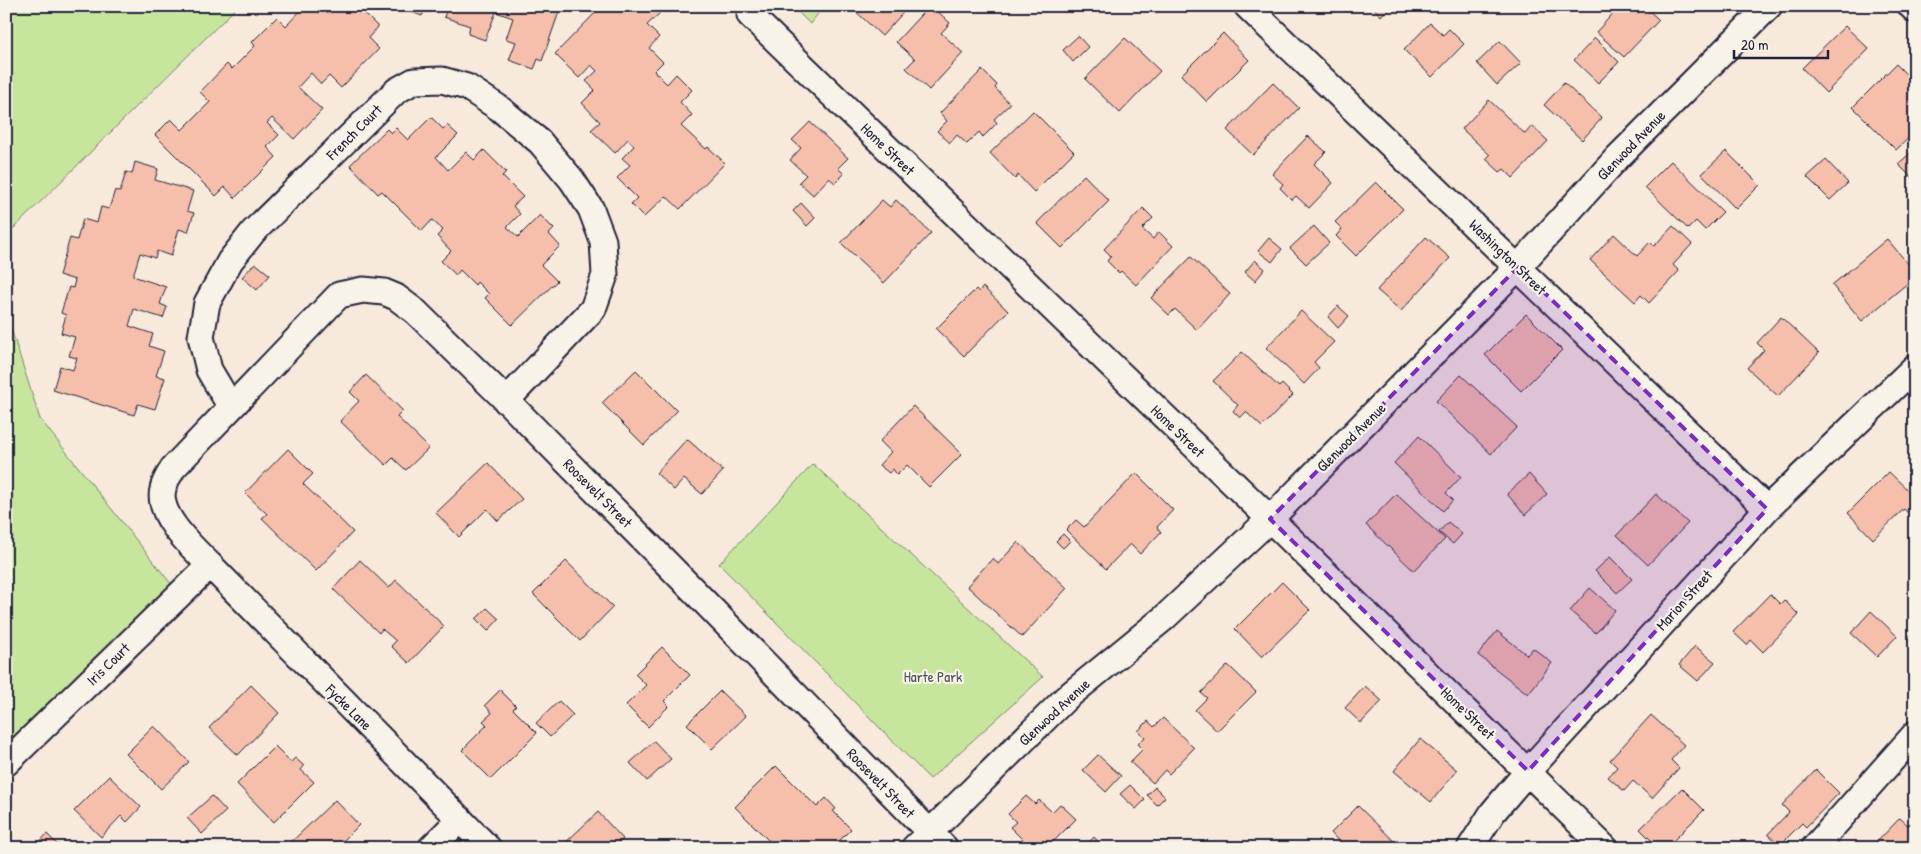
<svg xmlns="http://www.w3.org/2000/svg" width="1921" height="854" font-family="'Patrick Hand',sans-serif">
<rect width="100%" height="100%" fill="#f7e9dc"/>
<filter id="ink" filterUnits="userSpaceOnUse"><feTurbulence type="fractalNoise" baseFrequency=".02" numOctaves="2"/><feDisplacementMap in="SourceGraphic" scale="10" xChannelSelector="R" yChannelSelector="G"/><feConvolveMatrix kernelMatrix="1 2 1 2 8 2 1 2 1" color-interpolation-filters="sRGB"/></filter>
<g filter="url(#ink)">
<!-- green -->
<path fill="#c8e59d" stroke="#75846c" d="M 6,6 L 238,6 L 6,236 Z
M 792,6 L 824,6 L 810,24 Z
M 6,313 L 40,419 L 180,595 L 6,763 Z
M 813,464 L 1043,677 L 930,779 L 719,564 Z"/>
<!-- building -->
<path fill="#f6bfab" stroke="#22223b" d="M 305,6 L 357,6 L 378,27 L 368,38 L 379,49 L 341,88 L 329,76 L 321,84 L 311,73 L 298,87 L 322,110 L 294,139 L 272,118 L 267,123 L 279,135 L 267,147 L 276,157 L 235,198 L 225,187 L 216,196 L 155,135 L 171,119 L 182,130 L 210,102 L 200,92 L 227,64 L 232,69 L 255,46 L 252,42 L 277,17 L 286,26 Z
M 396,6 L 426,6 L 422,16 Z
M 448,6 L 561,6 L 542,61 L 538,59 L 534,69 L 509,60 L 516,42 L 506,39 L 513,18 L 496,12 L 485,40 L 468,34 L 470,26 L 444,17 Z
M 602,6 L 653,6 L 660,13 L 647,25 L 659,37 L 649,48 L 663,62 L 654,71 L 667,84 L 676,74 L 692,90 L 680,102 L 692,115 L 681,126 L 706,149 L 708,147 L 725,163 L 680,209 L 666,196 L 644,217 L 631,204 L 637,198 L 617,178 L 630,165 L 622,158 L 634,146 L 628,139 L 615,153 L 591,130 L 600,122 L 582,103 L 595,90 L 586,81 L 597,71 L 591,65 L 579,78 L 555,54 Z
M 850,6 L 909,6 L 882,36 Z
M 929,6 L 932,6 L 950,23 L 941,33 L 963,53 L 929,90 L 906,68 L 915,59 L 896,42 Z
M 1372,6 L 1391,6 L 1381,16 Z
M 1620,6 L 1644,6 L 1659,20 L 1624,57 L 1596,32 Z
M 1430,23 L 1443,35 L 1449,29 L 1464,44 L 1432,77 L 1404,50 Z
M 1845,26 L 1869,49 L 1826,93 L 1802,68 Z
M 1223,33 L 1249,60 L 1207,102 L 1181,75 Z
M 1078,36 L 1088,47 L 1073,62 L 1063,50 Z
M 1125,38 L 1160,71 L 1120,113 L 1085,79 Z
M 1595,38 L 1619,62 L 1598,83 L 1574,60 Z
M 1500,41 L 1521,63 L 1497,85 L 1477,63 Z
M 1896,64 L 1915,83 L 1915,132 L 1896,150 L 1853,107 Z
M 982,70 L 997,85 L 995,88 L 1010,104 L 994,119 L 997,123 L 983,137 L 979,132 L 967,144 L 957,135 L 950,143 L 937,131 L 947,121 L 940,113 Z
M 1273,83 L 1299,108 L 1253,155 L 1227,130 Z
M 1564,83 L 1602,118 L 1582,140 L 1544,105 Z
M 1489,100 L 1525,134 L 1532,126 L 1548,141 L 1513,178 L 1504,169 L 1500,172 L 1486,159 L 1490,155 L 1462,129 Z
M 1033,111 L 1074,152 L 1034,192 L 1018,175 L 1015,179 L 990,153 Z
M 431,117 L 443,129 L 447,125 L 458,135 L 436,157 L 448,170 L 466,152 L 474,160 L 484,150 L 506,172 L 502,176 L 523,197 L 513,206 L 520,214 L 507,227 L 518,237 L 540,215 L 554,229 L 549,234 L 560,246 L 541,265 L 557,281 L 512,325 L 485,298 L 489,294 L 477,282 L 475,285 L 460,270 L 456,275 L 441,261 L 451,251 L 437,236 L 443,230 L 432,220 L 422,231 L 382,191 L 378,194 L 350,165 L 387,129 L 391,133 L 396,128 L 408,140 Z
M 810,122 L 848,158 L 838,168 L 844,174 L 835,183 L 829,178 L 813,195 L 799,182 L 806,175 L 790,160 L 801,148 L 792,140 Z
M 1308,136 L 1326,152 L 1314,164 L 1333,183 L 1309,208 L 1296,196 L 1292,200 L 1280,188 L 1283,184 L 1272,174 Z
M 1915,149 L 1915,181 L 1898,164 Z
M 1726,151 L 1760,185 L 1736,209 L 1702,174 Z
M 1826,160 L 1848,183 L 1830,200 L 1807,177 Z
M 1671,161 L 1723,212 L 1705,230 L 1696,221 L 1688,229 L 1645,187 Z
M 135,162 L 158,169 L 155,180 L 193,191 L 187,211 L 194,213 L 188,232 L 179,229 L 171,256 L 157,251 L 155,258 L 140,253 L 133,276 L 166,287 L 160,304 L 167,307 L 163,318 L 134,309 L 129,326 L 153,334 L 149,346 L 164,351 L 156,376 L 165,378 L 155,409 L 138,404 L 134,415 L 53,390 L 60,366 L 73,370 L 77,358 L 69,356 L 75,337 L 61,333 L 66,315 L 61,313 L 69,287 L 73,288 L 75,280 L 59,275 L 70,238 L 77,240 L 83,219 L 97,223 L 101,207 L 109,209 L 115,190 L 120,192 L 126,172 L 132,174 Z
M 1084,175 L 1109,201 L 1062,248 L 1037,223 Z
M 1376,182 L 1403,209 L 1356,256 L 1336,236 L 1342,229 L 1335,222 Z
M 882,200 L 890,207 L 896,200 L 931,233 L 884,283 L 841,243 Z
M 801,203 L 815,218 L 807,226 L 793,211 Z
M 1143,208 L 1153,218 L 1142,229 L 1153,239 L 1159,232 L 1173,246 L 1136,285 L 1121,271 L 1119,273 L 1107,261 L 1111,256 L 1104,249 Z
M 1314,226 L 1329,243 L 1306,264 L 1290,248 Z
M 1673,226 L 1692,244 L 1673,265 L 1679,271 L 1649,303 L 1641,295 L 1635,302 L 1590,260 L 1614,234 L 1637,256 L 1650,242 L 1654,246 Z
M 1426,237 L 1450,258 L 1401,311 L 1377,290 Z
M 1269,238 L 1282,249 L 1272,262 L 1258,251 Z
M 1887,239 L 1915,272 L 1915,277 L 1862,321 L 1832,285 Z
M 1191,257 L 1230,294 L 1197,330 L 1175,309 L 1169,315 L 1151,298 Z
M 1255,260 L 1265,269 L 1255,281 L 1245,272 Z
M 255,263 L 270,275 L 257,290 L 242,277 Z
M 983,287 L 1008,311 L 964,356 L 936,329 L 976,289 L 979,292 Z
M 1338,306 L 1349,316 L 1338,328 L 1328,317 Z
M 1301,311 L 1334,342 L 1314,362 L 1319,368 L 1304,384 L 1266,348 Z
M 1526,314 L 1562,350 L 1521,391 L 1485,355 Z
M 1781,317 L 1819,353 L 1778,396 L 1747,368 L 1764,350 L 1757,343 Z
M 1242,352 L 1279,387 L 1282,384 L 1293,395 L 1262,427 L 1246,412 L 1240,418 L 1233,411 L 1238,405 L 1213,381 Z
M 636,370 L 677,411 L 644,445 L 602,403 Z
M 366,375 L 403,411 L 397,417 L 429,448 L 406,470 L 393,458 L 386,465 L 340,421 L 359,401 L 350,392 Z
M 1461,375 L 1517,427 L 1491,454 L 1436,401 Z
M 913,406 L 962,454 L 929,487 L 907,465 L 897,475 L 893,469 L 889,473 L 879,465 L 891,452 L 880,441 Z
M 1419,436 L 1461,477 L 1446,493 L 1453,500 L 1443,511 L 1394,463 Z
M 687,439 L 723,471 L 702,494 L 684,479 L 674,490 L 656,473 Z
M 288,449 L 313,474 L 303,484 L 353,532 L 316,571 L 262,518 L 267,514 L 245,493 Z
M 488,463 L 522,499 L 498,521 L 487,509 L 459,537 L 436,513 Z
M 1889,472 L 1915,497 L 1915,517 L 1913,518 L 1904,509 L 1873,539 L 1848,513 Z
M 1136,473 L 1173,510 L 1157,527 L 1161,532 L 1140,554 L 1130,544 L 1106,569 L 1066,530 L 1076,520 L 1084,527 Z
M 1529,474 L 1547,494 L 1525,515 L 1507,494 Z
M 1396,494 L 1445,539 L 1414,571 L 1366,525 Z
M 1656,494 L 1688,523 L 1648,565 L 1617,535 Z
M 1448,522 L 1462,534 L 1453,544 L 1439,532 Z
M 1063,534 L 1070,541 L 1063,548 L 1056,541 Z
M 1018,542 L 1067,588 L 1022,637 L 967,586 L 993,558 L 998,564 Z
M 1610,557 L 1632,579 L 1617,593 L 1595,571 Z
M 360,560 L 389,588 L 396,580 L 444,626 L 409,663 L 391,646 L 396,641 L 382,629 L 379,633 L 333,589 Z
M 566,561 L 613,607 L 580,641 L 533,594 Z
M 1282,582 L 1310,610 L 1262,657 L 1235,629 Z
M 1590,588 L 1615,610 L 1596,633 L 1570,611 Z
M 1770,594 L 1780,604 L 1784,600 L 1799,615 L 1763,652 L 1751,640 L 1747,645 L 1733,632 Z
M 487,608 L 499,619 L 488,631 L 476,619 Z
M 1871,611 L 1897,636 L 1877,657 L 1851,633 Z
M 1497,631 L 1527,655 L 1533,648 L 1552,663 L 1528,694 L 1478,655 Z
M 1695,646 L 1715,662 L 1698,681 L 1679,665 Z
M 662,647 L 690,675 L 664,701 L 669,706 L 648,727 L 626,705 L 646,685 L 635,674 Z
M 1228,665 L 1256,692 L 1217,731 L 1195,710 L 1207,698 L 1201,693 Z
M 251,685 L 279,713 L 238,755 L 209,728 Z
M 1365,686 L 1382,701 L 1361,723 L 1345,708 Z
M 500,690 L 516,706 L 513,709 L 537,733 L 491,779 L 462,750 L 487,725 L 483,721 L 492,713 L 485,705 Z
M 720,691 L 746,716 L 712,749 L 687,724 Z
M 559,701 L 573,715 L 550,737 L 536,723 Z
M 1651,715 L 1684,745 L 1671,760 L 1679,768 L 1652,798 L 1633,781 L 1624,791 L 1608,777 L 1617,767 L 1610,760 Z
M 1163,718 L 1194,748 L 1169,774 L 1165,770 L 1153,783 L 1130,762 L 1143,749 L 1138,744 L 1145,737 L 1138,731 L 1148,721 L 1154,727 Z
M 154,726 L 189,762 L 161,789 L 126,754 Z
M 1420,739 L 1457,770 L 1431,802 L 1394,771 Z
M 654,741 L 671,759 L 647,781 L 630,763 Z
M 275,746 L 291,762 L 295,758 L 304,766 L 301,770 L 314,782 L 274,822 L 237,784 Z
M 1098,755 L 1121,776 L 1106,792 L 1083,770 Z
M 776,766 L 817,807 L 826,798 L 836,809 L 833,811 L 851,829 L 832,848 L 792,848 L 784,840 L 776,848 L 735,807 Z
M 1816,770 L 1839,793 L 1806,827 L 1802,823 L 1780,845 L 1768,834 L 1789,812 L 1782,805 Z
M 109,776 L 141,807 L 127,822 L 121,816 L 101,837 L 74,811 Z
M 1130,785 L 1145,800 L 1136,809 L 1120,794 Z
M 1155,787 L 1165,797 L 1157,805 L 1147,795 Z
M 1682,788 L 1704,810 L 1666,848 L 1659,848 L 1640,829 Z
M 212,796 L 226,811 L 202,834 L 187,818 Z
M 1026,796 L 1035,804 L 1039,800 L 1052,812 L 1060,804 L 1076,819 L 1047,848 L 1031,848 L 1010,827 L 1016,822 L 1008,814 Z
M 335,800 L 359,825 L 336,848 L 285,848 Z
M 1358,806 L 1398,845 L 1395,848 L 1345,848 L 1331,833 Z
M 598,812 L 623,839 L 614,848 L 565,848 L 563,845 Z
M 1900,818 L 1915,832 L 1915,848 L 1871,848 Z
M 47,834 L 61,848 L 34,848 Z
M 1094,837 L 1104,848 L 1083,848 Z"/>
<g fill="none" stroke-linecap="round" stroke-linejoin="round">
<!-- street casing -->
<g stroke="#22223b" stroke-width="29">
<path id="street" d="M 1247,6 L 1767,509
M 1911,6 L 1915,10
M 750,15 L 1270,519 L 1605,848
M 231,407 L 209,370 L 201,337 L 207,303 L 230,261 L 253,232 L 396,91 L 414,81 L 442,80 L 467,87 L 499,108 L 540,142 L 572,180 L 591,209 L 603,241 L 605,275 L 593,309 L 506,401
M 6,763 L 210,565
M 431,848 L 460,819
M 488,848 L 210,565 C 193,548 156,515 163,489 C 164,482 170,474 173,468 L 339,295 L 363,290 L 384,292 L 396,297 L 416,312 L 508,402 L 694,591 L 945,848
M 914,848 L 1066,698 L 1164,618 L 1270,519 L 1518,267 L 1618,157 L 1769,6
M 1470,848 L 1493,812 L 1528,771 L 1767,509 L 1915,367
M 1814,848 L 1915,734"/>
</g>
<!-- street -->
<use href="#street" stroke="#f7f3e8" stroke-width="25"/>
</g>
</g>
<!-- marked area -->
<path fill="#7b2cbf" fill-opacity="0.2" stroke="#7b2cbf" stroke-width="4" stroke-dasharray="10 6" stroke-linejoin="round" d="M 1518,267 L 1767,509 L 1528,771 L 1270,519 Z"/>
<g text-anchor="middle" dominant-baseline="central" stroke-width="4.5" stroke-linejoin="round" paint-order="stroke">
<!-- street labels -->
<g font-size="15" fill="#22223b" stroke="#f7f3e8">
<text transform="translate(354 132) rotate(-45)">French Court</text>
<text transform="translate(1631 145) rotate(-46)">Glenwood Avenue</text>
<text transform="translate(888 149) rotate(44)">Home Street</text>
<text transform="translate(1508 257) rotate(44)">Washington Street</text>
<text transform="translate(1178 431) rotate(44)">Home Street</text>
<text transform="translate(1351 437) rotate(-45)">Glenwood Avenue</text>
<text transform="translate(598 493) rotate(45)">Roosevelt Street</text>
<text transform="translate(1684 600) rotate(-48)">Marion Street</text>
<text transform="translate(108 664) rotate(-44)">Iris Court</text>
<text transform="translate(349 707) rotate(45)">Fycke Lane</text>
<text transform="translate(1054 712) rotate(-43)">Glenwood Avenue</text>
<text transform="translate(1468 713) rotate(44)">Home Street</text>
<text transform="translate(881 783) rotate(46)">Roosevelt Street</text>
</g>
<!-- park labels -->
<g font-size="15" fill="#4c5354" stroke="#f7f3e8">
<text x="933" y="676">Harte Park</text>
</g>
</g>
<!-- margin -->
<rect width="1921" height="854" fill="none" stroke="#f7f3e8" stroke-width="25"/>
<rect x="12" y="12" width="1896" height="829" fill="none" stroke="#22223b" stroke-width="2" filter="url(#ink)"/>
<!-- scale -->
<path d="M1734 50v8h94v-8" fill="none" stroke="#22223b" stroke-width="2.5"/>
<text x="1741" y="50" font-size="15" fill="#22223b" stroke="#f7f3e8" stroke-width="4" paint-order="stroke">20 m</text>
</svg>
